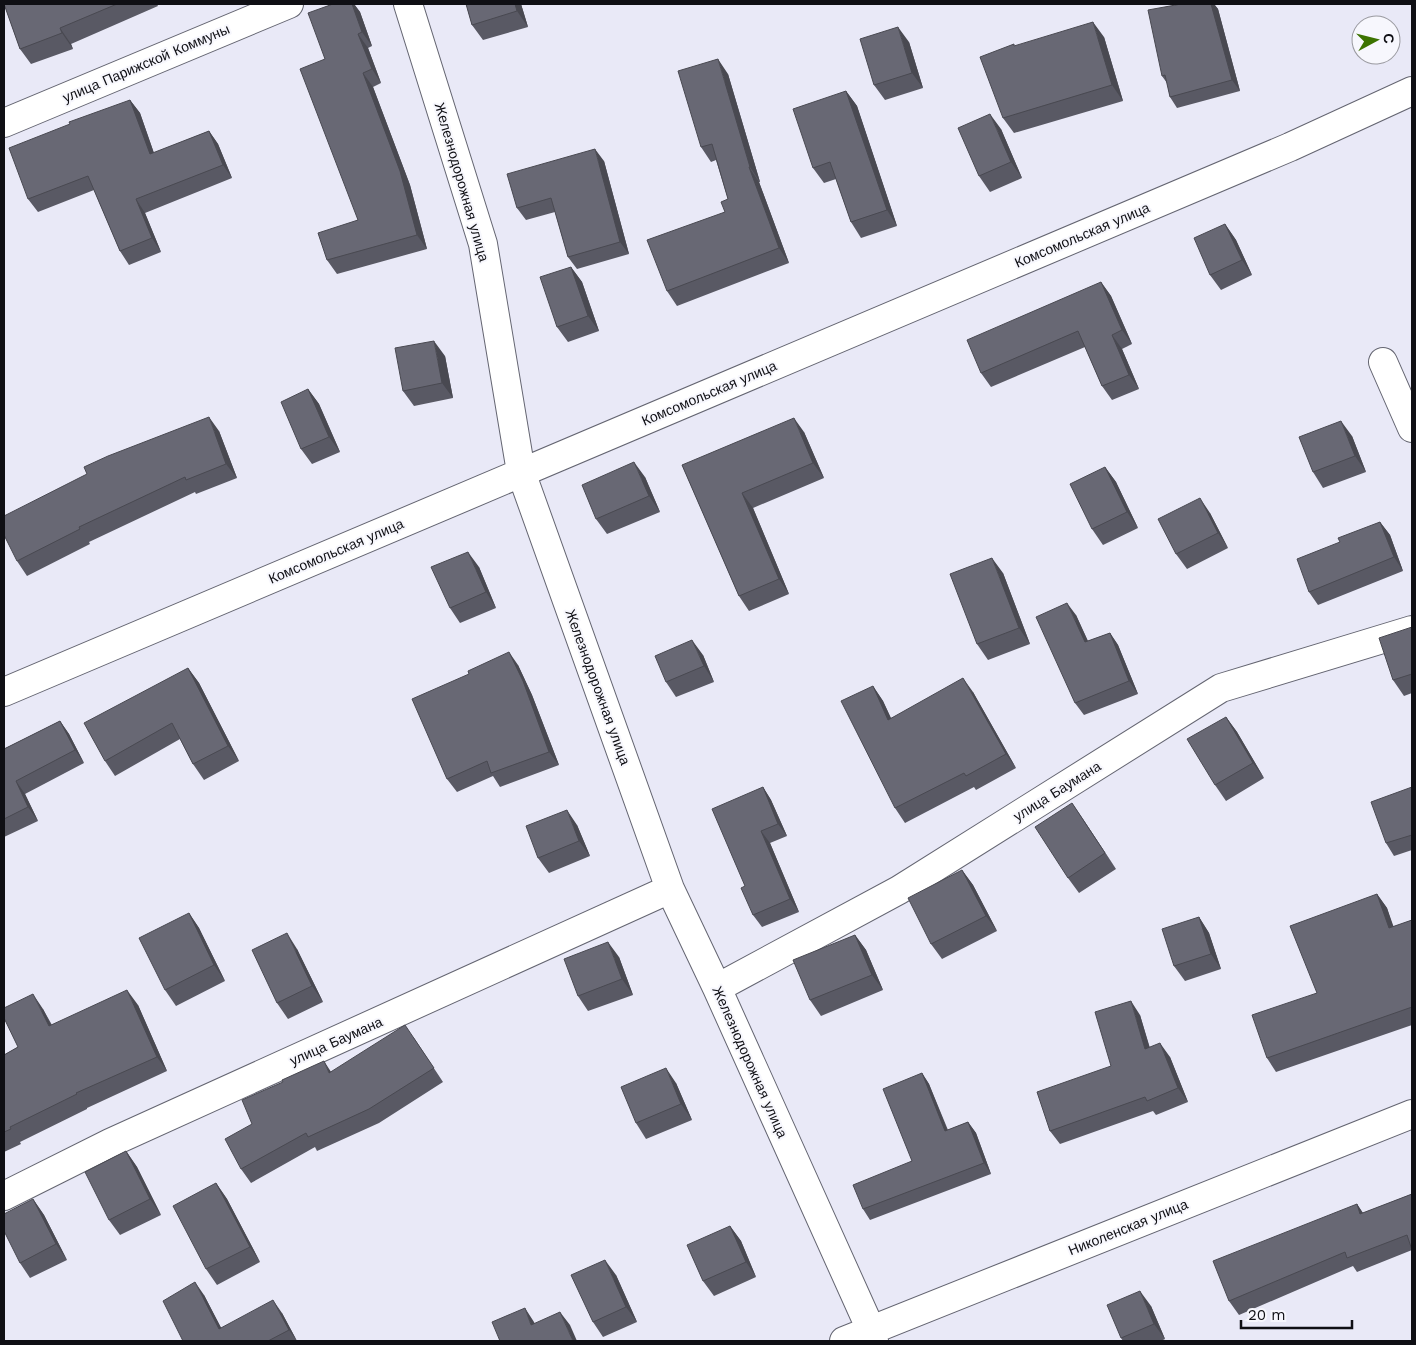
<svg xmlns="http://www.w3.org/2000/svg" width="1416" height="1345" font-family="'Work Sans',sans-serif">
<rect width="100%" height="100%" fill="#e9e9f7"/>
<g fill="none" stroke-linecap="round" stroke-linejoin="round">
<!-- minor casing -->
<g stroke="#646571" stroke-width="30">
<path id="minor" d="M 408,4 L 483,244 L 521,472 L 670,889 L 717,988 L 871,1330 L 874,1341
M 4,123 L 289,4
M 1383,362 L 1412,428
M 4,692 L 1290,147 L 1412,91
M 717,988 L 899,890 L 1221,688 L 1412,630
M 4,1196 L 110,1143 L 670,889
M 844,1341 L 1412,1114"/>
</g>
<!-- minor -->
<use href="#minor" stroke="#fff" stroke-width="28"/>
</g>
<!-- wall -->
<path fill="#595964" d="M 4,4 L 157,4 L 158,6 L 71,44 L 73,49 L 31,64 L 20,49 Z
M 333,4 L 354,4 L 360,12 L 372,46 L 368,48 L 381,83 L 373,87 L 410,185 L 427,249 L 337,274 L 327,260 L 358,220 L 325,59 Z
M 466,4 L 521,4 L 528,27 L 483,40 L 472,25 Z
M 1181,4 L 1214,4 L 1218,9 L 1240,91 L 1177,108 L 1170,97 L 1167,83 L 1162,76 Z
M 1104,37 L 1123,101 L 1014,133 L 1003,118 L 1015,46 Z
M 909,42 L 923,88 L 885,100 L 874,85 Z
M 728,74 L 760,182 L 759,182 L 789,263 L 677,306 L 667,291 L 725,212 L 728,199 L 716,160 L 711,162 L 701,147 Z
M 846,91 L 857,106 L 897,226 L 861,238 L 851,222 L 836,179 L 824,183 L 813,168 Z
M 130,100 L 140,113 L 154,153 L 209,131 L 218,144 L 232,178 L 145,213 L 161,252 L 129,265 L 120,251 L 94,190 L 38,212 L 28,199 Z
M 1001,129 L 1022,178 L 990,192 L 979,176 Z
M 604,161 L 629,254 L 577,269 L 568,257 L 555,212 L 526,220 L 517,208 Z
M 1225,224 L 1236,240 L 1252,275 L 1221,290 L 1210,275 Z
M 571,267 L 582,282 L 599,331 L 568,342 L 557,327 Z
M 1101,282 L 1111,296 L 1132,344 L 1122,349 L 1139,389 L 1112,400 L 1102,386 L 1085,347 L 991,387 L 981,373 Z
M 445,356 L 453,398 L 414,406 L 403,391 Z
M 308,389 L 319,404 L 340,452 L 312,464 L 301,449 Z
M 219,431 L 237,478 L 196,494 L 195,492 L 89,542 L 90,544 L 27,576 L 17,561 Z
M 804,432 L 824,478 L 753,508 L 789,594 L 749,611 L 739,596 L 682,465 Z
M 1352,436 L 1366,472 L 1323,488 L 1313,472 Z
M 1105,467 L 1116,482 L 1138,528 L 1103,545 L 1092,529 Z
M 645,477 L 660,512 L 607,534 L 596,519 Z
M 1210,513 L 1228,548 L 1187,569 L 1176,554 Z
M 1380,522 L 1390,535 L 1403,571 L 1318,605 L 1309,592 L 1340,542 Z
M 479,567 L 496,608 L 460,623 L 450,608 Z
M 1003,573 L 1030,644 L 988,660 L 977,644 Z
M 1076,615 L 1088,641 L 1110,633 L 1118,645 L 1138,694 L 1084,715 L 1075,703 Z
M 1412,627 L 1412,693 L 1404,696 L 1393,680 Z
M 703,655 L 714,682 L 676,697 L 666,682 Z
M 518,665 L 532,695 L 559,765 L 500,787 L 493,776 L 457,792 L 447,779 L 469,674 Z
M 188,668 L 199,683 L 239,761 L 204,780 L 193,764 L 180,739 L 115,776 L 105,761 Z
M 873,686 L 883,701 L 891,718 L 973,692 L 1016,768 L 976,790 L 974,787 L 905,823 L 895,808 Z
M 1226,717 L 1237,732 L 1264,778 L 1226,801 L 1215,785 Z
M 60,721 L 69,734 L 84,763 L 25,794 L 38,821 L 4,837 L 4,749 Z
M 763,787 L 771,800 L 787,836 L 770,843 L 799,912 L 762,927 L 753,915 L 745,886 Z
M 1412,787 L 1412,850 L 1394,856 L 1386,843 Z
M 1072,803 L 1116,869 L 1079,893 L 1068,878 Z
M 577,825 L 590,856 L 549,873 L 538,858 Z
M 962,870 L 973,885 L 997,931 L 942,959 L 931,944 Z
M 1377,894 L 1387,908 L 1393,927 L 1412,920 L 1412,1025 L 1276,1072 L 1267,1058 L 1317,993 Z
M 189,913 L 199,928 L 225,981 L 176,1006 L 165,990 Z
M 1199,917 L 1209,933 L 1221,969 L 1185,981 L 1174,966 Z
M 855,935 L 866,950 L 883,990 L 821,1016 L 810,1000 Z
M 297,949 L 323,1002 L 288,1019 L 277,1003 Z
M 619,957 L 633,995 L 588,1011 L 578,996 Z
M 138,1005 L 167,1071 L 87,1108 L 87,1109 L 20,1142 L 21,1144 L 4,1152 L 4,1055 L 18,1047 L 43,1009 L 52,1025 Z
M 1140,1015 L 1150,1048 L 1170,1057 L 1188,1102 L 1156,1115 L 1153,1111 L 1060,1144 L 1050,1131 L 1111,1066 Z
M 414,1038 L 443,1082 L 379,1123 L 317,1151 L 315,1147 L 251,1183 L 241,1169 L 252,1124 L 331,1072 Z
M 922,1073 L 929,1084 L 948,1130 L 968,1122 L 976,1133 L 991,1174 L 870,1220 L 863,1209 L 912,1161 Z
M 676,1083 L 692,1120 L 646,1139 L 636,1123 Z
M 126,1151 L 137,1167 L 161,1215 L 120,1235 L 109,1220 Z
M 216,1183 L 227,1199 L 260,1262 L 217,1285 L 206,1269 Z
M 1412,1194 L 1412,1250 L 1357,1272 L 1353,1266 L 1239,1315 L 1229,1301 L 1357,1204 L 1363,1213 Z
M 33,1199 L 44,1215 L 67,1260 L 30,1278 L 20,1263 Z
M 730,1226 L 741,1241 L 756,1277 L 714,1296 L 703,1281 Z
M 616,1275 L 637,1322 L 603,1337 L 593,1322 Z
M 204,1295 L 221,1328 L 282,1313 L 297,1341 L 183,1341 Z
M 1151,1306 L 1165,1339 L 1161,1341 L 1123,1341 L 1121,1338 Z"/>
<!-- shaded-wall -->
<path fill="#494951" d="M 352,4 L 354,4 L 360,12 L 372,46 L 362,32 Z
M 515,4 L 521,4 L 528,27 L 517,11 Z
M 1211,4 L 1214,4 L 1218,9 L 1240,91 L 1232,80 Z
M 1093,22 L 1104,37 L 1123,101 L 1112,85 Z
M 898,27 L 909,42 L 923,88 L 912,73 Z
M 60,28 L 71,44 L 73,49 L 62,33 Z
M 358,34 L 368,48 L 381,83 L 372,69 Z
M 718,59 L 728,74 L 760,182 L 750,167 Z
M 363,73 L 373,87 L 410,185 L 427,249 L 417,235 Z
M 846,91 L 857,106 L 897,226 L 887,210 Z
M 130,100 L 140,113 L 159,168 L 150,154 Z
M 990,114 L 1001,129 L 1022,178 L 1011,162 Z
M 209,131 L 218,144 L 232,178 L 223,165 Z
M 595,149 L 604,161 L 629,254 L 620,242 Z
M 749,167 L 759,182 L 789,263 L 779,248 Z
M 136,199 L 145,213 L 161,252 L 152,238 Z
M 1225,224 L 1236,240 L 1252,275 L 1242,260 Z
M 571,267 L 582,282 L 599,331 L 588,316 Z
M 1101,282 L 1111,296 L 1132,344 L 1122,330 Z
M 1112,335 L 1122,349 L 1139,389 L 1129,375 Z
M 434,341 L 445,356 L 453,398 L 442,383 Z
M 308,389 L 319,404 L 340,452 L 329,437 Z
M 209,417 L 219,431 L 237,478 L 226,464 Z
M 794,418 L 804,432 L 824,478 L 813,463 Z
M 1341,421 L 1352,436 L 1366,472 L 1355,456 Z
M 634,462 L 645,477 L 660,512 L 649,496 Z
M 1105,467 L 1116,482 L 1138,528 L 1127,512 Z
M 742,493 L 753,508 L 789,594 L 779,579 Z
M 1200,498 L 1210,513 L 1228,548 L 1218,533 Z
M 1380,522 L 1390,535 L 1403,571 L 1394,557 Z
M 468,552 L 479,567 L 496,608 L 486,592 Z
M 992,558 L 1003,573 L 1030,644 L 1019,628 Z
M 1067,603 L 1076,615 L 1094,655 L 1085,642 Z
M 1110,633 L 1118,645 L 1138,694 L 1129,681 Z
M 692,640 L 703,655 L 714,682 L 704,666 Z
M 509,652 L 518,665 L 532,695 L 559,765 L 549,752 Z
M 188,668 L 199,683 L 239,761 L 228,746 Z
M 963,678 L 973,692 L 1016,768 L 1006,754 Z
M 873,686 L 883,701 L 898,734 L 888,720 Z
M 1226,717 L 1237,732 L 1264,778 L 1253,763 Z
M 60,721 L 69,734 L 84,763 L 75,750 Z
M 16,781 L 25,794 L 38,821 L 28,807 Z
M 763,787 L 771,800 L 787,836 L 778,824 Z
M 1072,803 L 1083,819 L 1116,869 L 1105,853 Z
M 567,810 L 577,825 L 590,856 L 579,841 Z
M 761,831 L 770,843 L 799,912 L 790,899 Z
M 962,870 L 973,885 L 997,931 L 986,916 Z
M 1377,894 L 1387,908 L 1399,942 L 1389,928 Z
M 189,913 L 199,928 L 225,981 L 214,965 Z
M 1199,917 L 1209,933 L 1221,969 L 1211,954 Z
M 287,933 L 297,949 L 323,1002 L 312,986 Z
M 855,935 L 866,950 L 883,990 L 872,975 Z
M 608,942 L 619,957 L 633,995 L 622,979 Z
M 127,990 L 138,1005 L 167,1071 L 157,1057 Z
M 33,994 L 43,1009 L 59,1041 L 49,1026 Z
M 1131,1001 L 1140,1015 L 1154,1063 L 1145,1049 Z
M 1160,1043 L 1170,1057 L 1188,1102 L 1178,1088 Z
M 324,1061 L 333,1075 L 329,1073 Z
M 666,1068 L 676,1083 L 692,1120 L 681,1104 Z
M 922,1073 L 929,1084 L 952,1142 L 945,1131 Z
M 968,1122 L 976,1133 L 991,1174 L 984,1163 Z
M 126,1151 L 137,1167 L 161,1215 L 150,1199 Z
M 216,1183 L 227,1199 L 260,1262 L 250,1247 Z
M 33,1199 L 44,1215 L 67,1260 L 56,1244 Z
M 1357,1204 L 1366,1218 L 1360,1214 Z
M 730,1226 L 741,1241 L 756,1277 L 746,1262 Z
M 605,1260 L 616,1275 L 637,1322 L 626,1307 Z
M 195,1282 L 204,1295 L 228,1341 L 219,1329 Z
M 1140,1291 L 1151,1306 L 1165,1339 L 1154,1324 Z
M 273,1300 L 282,1313 L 297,1341 L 289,1330 Z
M 525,1308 L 534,1322 L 541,1338 L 531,1325 Z
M 560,1312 L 570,1325 L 577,1341 L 573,1341 Z"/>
<!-- building -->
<path fill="#686874" stroke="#494951" d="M 4,4 L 117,4 L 60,28 L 62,33 L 20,49 Z
M 333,4 L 352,4 L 362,32 L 358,34 L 372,69 L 363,73 L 400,171 L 417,235 L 327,260 L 318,233 L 358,220 L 300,69 L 325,59 L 308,13 Z
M 466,4 L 515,4 L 517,11 L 472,25 Z
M 1181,4 L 1211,4 L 1232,80 L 1170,97 L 1165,75 L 1162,76 L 1148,10 Z
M 1093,22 L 1112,85 L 1003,118 L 980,57 L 1014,44 L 1014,46 Z
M 898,27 L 912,73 L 874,85 L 860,39 Z
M 718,59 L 750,167 L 749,167 L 779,248 L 667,291 L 647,240 L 725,212 L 721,202 L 728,199 L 712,144 L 701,147 L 678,71 Z
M 846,91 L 887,210 L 851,222 L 830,162 L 813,168 L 793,109 Z
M 130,100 L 150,154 L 209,131 L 223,165 L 136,199 L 152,238 L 120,251 L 88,176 L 28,199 L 9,148 L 70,124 L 69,122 Z
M 990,114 L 1011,162 L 979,176 L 958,128 Z
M 595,149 L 620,242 L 568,257 L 551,198 L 517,208 L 507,174 Z
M 1225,224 L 1242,260 L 1210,275 L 1194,238 Z
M 571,267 L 588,316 L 557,327 L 540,277 Z
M 1101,282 L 1122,330 L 1112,335 L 1129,375 L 1102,386 L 1078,331 L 981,373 L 967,340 Z
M 434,341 L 442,383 L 403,391 L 395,348 Z
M 308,389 L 329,437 L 301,449 L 281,402 Z
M 209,417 L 226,464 L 186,480 L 185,477 L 79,527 L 80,529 L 17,561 L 4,535 L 4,516 L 87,474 L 84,467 L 108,456 Z
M 794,418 L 813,463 L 742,493 L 779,579 L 739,596 L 682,465 Z
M 1341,421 L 1355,456 L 1313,472 L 1299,437 Z
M 634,462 L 649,496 L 596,519 L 582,485 Z
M 1105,467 L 1127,512 L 1092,529 L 1070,484 Z
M 1200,498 L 1218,533 L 1176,554 L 1158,519 Z
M 1380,522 L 1394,557 L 1309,592 L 1297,559 L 1340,542 L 1338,538 Z
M 468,552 L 486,592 L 450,608 L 431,567 Z
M 992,558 L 1019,628 L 977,644 L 950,574 Z
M 1067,603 L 1085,642 L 1110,633 L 1129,681 L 1075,703 L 1036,617 Z
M 1412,627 L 1412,674 L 1393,680 L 1379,638 Z
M 692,640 L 704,666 L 666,682 L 655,656 Z
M 509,652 L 523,681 L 549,752 L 491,773 L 487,761 L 447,779 L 412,699 L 469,674 L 468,671 Z
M 188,668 L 228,746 L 193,764 L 172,723 L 105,761 L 84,723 Z
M 963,678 L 1006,754 L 966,776 L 964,773 L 895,808 L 841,701 L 873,686 L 888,720 Z
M 1226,717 L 1253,763 L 1215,785 L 1187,739 Z
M 60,721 L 75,750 L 16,781 L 28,807 L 4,819 L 4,749 Z
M 763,787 L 778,824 L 761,831 L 790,899 L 753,915 L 741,888 L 745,886 L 712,809 Z
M 1412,787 L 1412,835 L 1386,843 L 1371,802 Z
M 1072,803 L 1105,853 L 1068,878 L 1035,827 Z
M 567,810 L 579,841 L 538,858 L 526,826 Z
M 962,870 L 986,916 L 931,944 L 908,898 Z
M 1377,894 L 1389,928 L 1412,920 L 1412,1007 L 1267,1058 L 1252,1015 L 1317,993 L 1290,926 Z
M 189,913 L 214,965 L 165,990 L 139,938 Z
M 1199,917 L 1211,954 L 1174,966 L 1162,929 Z
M 287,933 L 312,986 L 277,1003 L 252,950 Z
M 855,935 L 872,975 L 810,1000 L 793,960 Z
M 608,942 L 622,979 L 578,996 L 564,959 Z
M 127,990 L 157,1057 L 76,1093 L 77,1094 L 10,1127 L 11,1129 L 4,1132 L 4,1055 L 18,1047 L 4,1018 L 4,1008 L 33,994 L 49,1026 Z
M 1131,1001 L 1145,1049 L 1160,1043 L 1178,1088 L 1147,1101 L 1145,1097 L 1050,1131 L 1037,1092 L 1111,1066 L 1095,1012 Z
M 405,1025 L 434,1068 L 369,1109 L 308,1137 L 306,1133 L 241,1169 L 225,1139 L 252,1124 L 242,1100 L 283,1082 L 282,1080 L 324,1061 L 329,1073 Z
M 666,1068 L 681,1104 L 636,1123 L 621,1087 Z
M 922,1073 L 945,1131 L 968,1122 L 984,1163 L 863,1209 L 853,1185 L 912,1161 L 883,1089 Z
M 126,1151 L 150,1199 L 109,1220 L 85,1172 Z
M 216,1183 L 250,1247 L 206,1269 L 173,1206 Z
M 1412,1194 L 1412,1250 L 1407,1235 L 1347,1258 L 1345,1252 L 1229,1301 L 1213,1261 L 1357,1204 L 1360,1214 Z
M 33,1199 L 56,1244 L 20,1263 L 4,1231 L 4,1214 Z
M 730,1226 L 746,1262 L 703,1281 L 687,1245 Z
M 605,1260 L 626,1307 L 593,1322 L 571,1275 Z
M 195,1282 L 219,1329 L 273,1300 L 289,1330 L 268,1341 L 183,1341 L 163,1301 Z
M 1140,1291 L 1154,1324 L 1121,1338 L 1107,1305 Z
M 525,1308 L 531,1325 L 560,1312 L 573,1341 L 500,1341 L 492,1322 Z"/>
<g text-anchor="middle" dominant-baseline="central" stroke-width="4" stroke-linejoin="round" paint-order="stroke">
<!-- street labels -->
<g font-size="14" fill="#0f0f14" stroke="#f7f7fd">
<text transform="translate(146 63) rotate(-23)">улица Парижской Коммуны</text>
<text transform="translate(462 182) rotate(74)">Железнодорожная улица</text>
<text transform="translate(1082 235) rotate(-23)">Комсомольская улица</text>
<text transform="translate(709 393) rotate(-23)">Комсомольская улица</text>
<text transform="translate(336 551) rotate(-23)">Комсомольская улица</text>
<text transform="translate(598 687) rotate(70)">Железнодорожная улица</text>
<text transform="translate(1057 791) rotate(-32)">улица Баумана</text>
<text transform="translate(336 1041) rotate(-24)">улица Баумана</text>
<text transform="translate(750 1062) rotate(66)">Железнодорожная улица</text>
<text transform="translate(1128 1227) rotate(-22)">Николенская улица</text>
</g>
</g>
<!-- border -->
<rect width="1416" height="1345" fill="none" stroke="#0f0f14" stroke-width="10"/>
<!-- north arrow -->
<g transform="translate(1376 40) rotate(83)"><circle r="24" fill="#f7f7fd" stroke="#9a9aa0"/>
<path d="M0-4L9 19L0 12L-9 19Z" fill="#3c7300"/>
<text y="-8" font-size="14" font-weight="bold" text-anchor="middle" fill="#0f0f14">С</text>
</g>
<!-- scale -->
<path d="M1241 1320v8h111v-8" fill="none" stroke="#0f0f14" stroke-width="2.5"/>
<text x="1248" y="1320" font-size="15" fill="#0f0f14" stroke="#f7f7fd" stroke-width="4" paint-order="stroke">20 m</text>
</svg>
